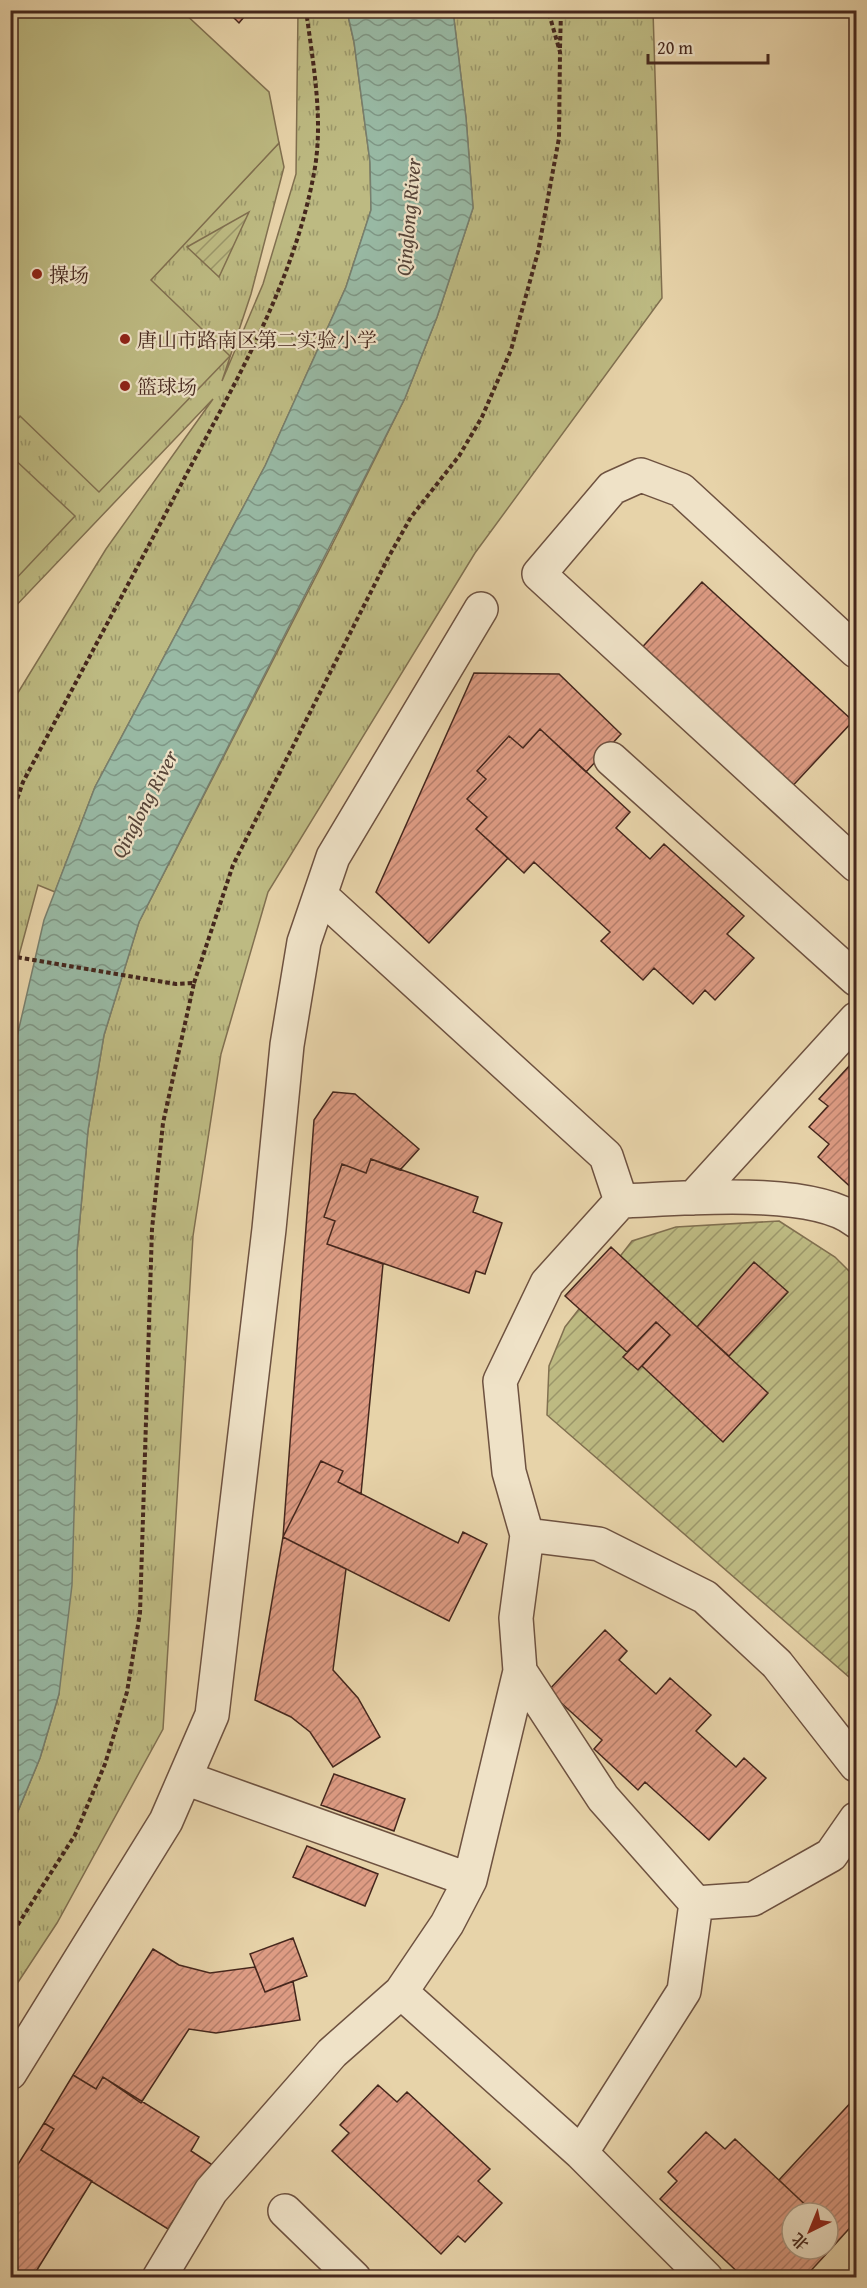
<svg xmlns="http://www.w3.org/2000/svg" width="867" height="2288" font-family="'Gentium Book Plus','Noto Serif SC',serif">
<defs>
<pattern id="grass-tufts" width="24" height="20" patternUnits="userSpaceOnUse" patternTransform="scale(1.5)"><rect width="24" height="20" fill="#bdba82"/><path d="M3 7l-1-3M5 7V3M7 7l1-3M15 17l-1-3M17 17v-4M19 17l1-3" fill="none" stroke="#9b976a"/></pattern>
<pattern id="garden-furrows" width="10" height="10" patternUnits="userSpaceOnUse" patternTransform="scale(1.5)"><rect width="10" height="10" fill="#bdba82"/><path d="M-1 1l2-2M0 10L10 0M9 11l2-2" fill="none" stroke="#9b976a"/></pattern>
<pattern id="water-waves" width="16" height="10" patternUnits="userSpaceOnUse" patternTransform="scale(1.5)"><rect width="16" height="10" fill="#98b9a4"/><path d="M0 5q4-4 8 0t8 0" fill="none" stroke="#7e9685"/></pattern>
<pattern id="building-hatch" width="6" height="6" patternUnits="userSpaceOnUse" patternTransform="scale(1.5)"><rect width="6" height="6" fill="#dd9b83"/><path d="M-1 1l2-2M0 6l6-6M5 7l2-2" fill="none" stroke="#b57e6b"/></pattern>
</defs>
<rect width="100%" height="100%" fill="#e7d3a9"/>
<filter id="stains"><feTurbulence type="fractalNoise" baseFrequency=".00333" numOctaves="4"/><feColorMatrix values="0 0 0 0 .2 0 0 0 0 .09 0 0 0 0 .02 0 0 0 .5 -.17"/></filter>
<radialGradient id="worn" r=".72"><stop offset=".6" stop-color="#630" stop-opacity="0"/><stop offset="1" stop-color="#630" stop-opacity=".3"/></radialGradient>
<!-- grass -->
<path fill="url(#grass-tufts)" stroke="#817050" stroke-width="1.5" d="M 298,11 L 347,11 L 354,42 L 370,162 L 371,210 L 346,287 L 265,466 L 95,787 L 55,892 L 38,885 L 11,985 L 11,704 L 106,549 L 213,399 L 11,611 L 11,426 L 279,143 L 284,167 L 251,294 L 222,381 L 263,284 L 296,174 Z
M 453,11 L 653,11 L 662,298 L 475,553 L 268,892 L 221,1054 L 193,1236 L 163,1729 L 57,1923 L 11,1993 L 11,1828 L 40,1758 L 59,1694 L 77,1251 L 88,1130 L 104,1035 L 139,922 L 335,539 L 405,398 L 437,317 L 473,208 L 466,118 Z"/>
<!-- garden -->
<path fill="url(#garden-furrows)" stroke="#817050" stroke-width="1.5" d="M 249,212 L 219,277 L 187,247 Z
M 779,1221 L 835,1257 L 856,1278 L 856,1683 L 547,1415 L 549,1366 L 565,1327 L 632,1241 L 676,1227 Z"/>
<!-- pitch -->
<path fill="#bdba82" stroke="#817050" stroke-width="1.5" d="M 11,10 L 182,11 L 269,92 L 279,143 L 151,280 L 230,356 L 99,492 L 20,416 L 11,425 Z
M 10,455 L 75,516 L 11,584 L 10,584 Z"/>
<!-- water -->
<path fill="url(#water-waves)" stroke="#777f6e" stroke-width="1.5" d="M 347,11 L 453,11 L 466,118 L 473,208 L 437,317 L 405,398 L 139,922 L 104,1035 L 88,1130 L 77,1251 L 77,1410 L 72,1585 L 59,1694 L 40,1758 L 11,1828 L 10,1068 L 13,1054 L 44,920 L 95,787 L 265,466 L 346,287 L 371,210 L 370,162 L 354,42 Z"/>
<!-- building -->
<path fill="url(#building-hatch)" stroke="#45271d" stroke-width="1.5" d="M 226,10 L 250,10 L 239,23 Z
M 702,582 L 853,721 L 786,793 L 636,654 Z
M 474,673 L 559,674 L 621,734 L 586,772 L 540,729 L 523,748 L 509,736 L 477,771 L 486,779 L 467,799 L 487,817 L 476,829 L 508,858 L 429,943 L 376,892 Z
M 540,729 L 630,812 L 616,828 L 650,859 L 664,844 L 744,916 L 727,934 L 754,958 L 715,1000 L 705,990 L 693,1004 L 654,968 L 643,980 L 601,941 L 610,932 L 534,862 L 524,873 L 476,829 L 487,817 L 467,799 L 486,779 L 477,771 L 509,736 L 523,748 Z
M 852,1063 L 856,1068 L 856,1192 L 818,1157 L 829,1144 L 809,1127 L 828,1106 L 819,1099 Z
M 333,1092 L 355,1094 L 419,1149 L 400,1170 L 371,1159 L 366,1173 L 342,1164 L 324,1217 L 335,1221 L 327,1244 L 383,1264 L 361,1494 L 338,1482 L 343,1471 L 321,1461 L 283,1537 L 314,1120 Z
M 371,1159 L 478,1197 L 473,1212 L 502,1223 L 485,1274 L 476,1271 L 469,1293 L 327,1244 L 335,1221 L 324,1217 L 342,1164 L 366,1173 Z
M 611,1247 L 768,1393 L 723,1442 L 642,1366 L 670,1335 L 656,1322 L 627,1352 L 565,1296 Z
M 754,1262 L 788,1292 L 729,1356 L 697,1327 Z
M 656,1322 L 670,1335 L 638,1370 L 623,1357 Z
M 321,1461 L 343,1471 L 338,1482 L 458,1543 L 463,1532 L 487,1544 L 449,1621 L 283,1537 Z
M 283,1537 L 346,1569 L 333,1670 L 358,1698 L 380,1737 L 333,1767 L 310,1732 L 291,1717 L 255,1700 Z
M 605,1630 L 627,1651 L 619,1660 L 656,1694 L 670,1678 L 711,1715 L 696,1731 L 736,1767 L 744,1758 L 766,1778 L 709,1840 L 645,1782 L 638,1790 L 594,1749 L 602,1740 L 548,1691 Z
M 334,1774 L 405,1799 L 394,1831 L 321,1805 Z
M 307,1846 L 378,1874 L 365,1906 L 293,1877 Z
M 293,1938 L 307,1976 L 265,1992 L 250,1954 Z
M 153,1949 L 179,1965 L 210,1973 L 255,1967 L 265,1992 L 293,1981 L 300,2020 L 216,2033 L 189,2029 L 141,2103 L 103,2077 L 96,2089 L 73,2075 Z
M 73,2075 L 96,2089 L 103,2077 L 199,2137 L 191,2151 L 217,2168 L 181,2209 L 168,2229 L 41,2150 L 54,2129 L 44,2123 Z
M 378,2085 L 397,2102 L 407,2092 L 490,2169 L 478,2181 L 502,2203 L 465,2242 L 458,2236 L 441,2254 L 332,2151 L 349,2133 L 340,2125 Z
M 856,2097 L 856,2221 L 830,2250 L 828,2213 L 814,2213 L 779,2180 Z
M 44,2123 L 54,2129 L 41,2150 L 92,2181 L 32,2278 L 10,2278 L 10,2177 Z
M 706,2132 L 725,2149 L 735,2139 L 814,2213 L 792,2213 L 792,2249 L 830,2250 L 804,2278 L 744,2278 L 660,2199 L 677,2181 L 668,2172 Z"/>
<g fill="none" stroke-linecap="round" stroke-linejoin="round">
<!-- minor casing -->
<g stroke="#6e5240" stroke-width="36">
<path id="minor" d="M 856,651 L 681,490 L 641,475 L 612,488 L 539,574 L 856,865
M 611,759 L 856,979
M 320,895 L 606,1156 L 621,1201
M 693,1198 L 856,1019
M 527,1535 L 599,1544 L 705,1597 L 777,1664 L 856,1765
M 520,1671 L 603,1798 L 696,1903 L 684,1991 L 581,2153
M 185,1778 L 470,1880
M 696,1903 L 753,1899 L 831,1855 L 856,1819
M 401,1992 L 581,2153 L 706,2278
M 10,2073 L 166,1821 L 212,1715 L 269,1229 L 287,1045 L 304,942 L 333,857 L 481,609
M 285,2211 L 354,2278
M 159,2278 L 211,2191 L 332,2053 L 401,1992 L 447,1924 L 470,1880 L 520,1671 L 516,1618 L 527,1535 L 509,1472 L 500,1381 L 547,1283 L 621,1201 C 679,1199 811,1186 856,1221"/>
</g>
<!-- path -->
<path stroke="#45271d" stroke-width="4" stroke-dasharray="4.5 3" stroke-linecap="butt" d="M 560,48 L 561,10
M 10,820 L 23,782 C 77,680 131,579 185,477 C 236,381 294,282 314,173 C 324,121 313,63 306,10
M 10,956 L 176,984 L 194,983 L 163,1123 L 152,1229 L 140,1613 L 127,1692 L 105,1764 L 75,1835 L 10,1937
M 194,983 L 233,865 L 388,558 L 411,517 L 459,456 L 482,417 L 511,350 L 538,252 L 559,138 L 560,52 L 548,10"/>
<!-- minor -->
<use href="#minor" stroke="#efe2c7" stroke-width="33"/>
</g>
<!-- markers -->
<g fill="#8f2418" stroke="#efe2c7" stroke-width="2">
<circle cx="37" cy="274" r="6"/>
<circle cx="125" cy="339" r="6"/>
<circle cx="125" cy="386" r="6"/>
</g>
<g text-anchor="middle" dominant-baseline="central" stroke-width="4.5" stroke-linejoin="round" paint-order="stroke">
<!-- poi labels -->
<g font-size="20" fill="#45271d" stroke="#efe2c7" text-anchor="start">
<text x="49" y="274">操场</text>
<text x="137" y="339">唐山市路南区第二实验小学</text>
<text x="137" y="386">篮球场</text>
</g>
<!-- water labels -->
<g font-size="21" font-style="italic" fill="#564438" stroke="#efe2c7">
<text transform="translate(408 217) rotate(-85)">Qinglong River</text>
<text transform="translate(144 804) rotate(-62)">Qinglong River</text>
</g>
</g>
<!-- margin -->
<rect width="867" height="2288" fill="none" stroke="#e7d3a9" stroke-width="36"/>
<rect x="12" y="12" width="843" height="2264" fill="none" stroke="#45271d" stroke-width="3"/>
<rect x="18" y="18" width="831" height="2252" fill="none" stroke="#45271d" stroke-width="1.5"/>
<!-- north arrow -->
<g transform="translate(810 2231) rotate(223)"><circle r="28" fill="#efe2c7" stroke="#ab9783" stroke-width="1.5"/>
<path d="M0-4.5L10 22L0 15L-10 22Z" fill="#8f2418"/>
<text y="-9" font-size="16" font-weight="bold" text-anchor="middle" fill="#45271d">北</text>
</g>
<!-- scale -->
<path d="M648 54v9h120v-9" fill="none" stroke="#45271d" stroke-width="3"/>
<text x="657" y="54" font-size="18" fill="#45271d" stroke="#efe2c7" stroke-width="4.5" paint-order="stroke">20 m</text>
<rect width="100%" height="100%" filter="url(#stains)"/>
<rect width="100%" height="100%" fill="url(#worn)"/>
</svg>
